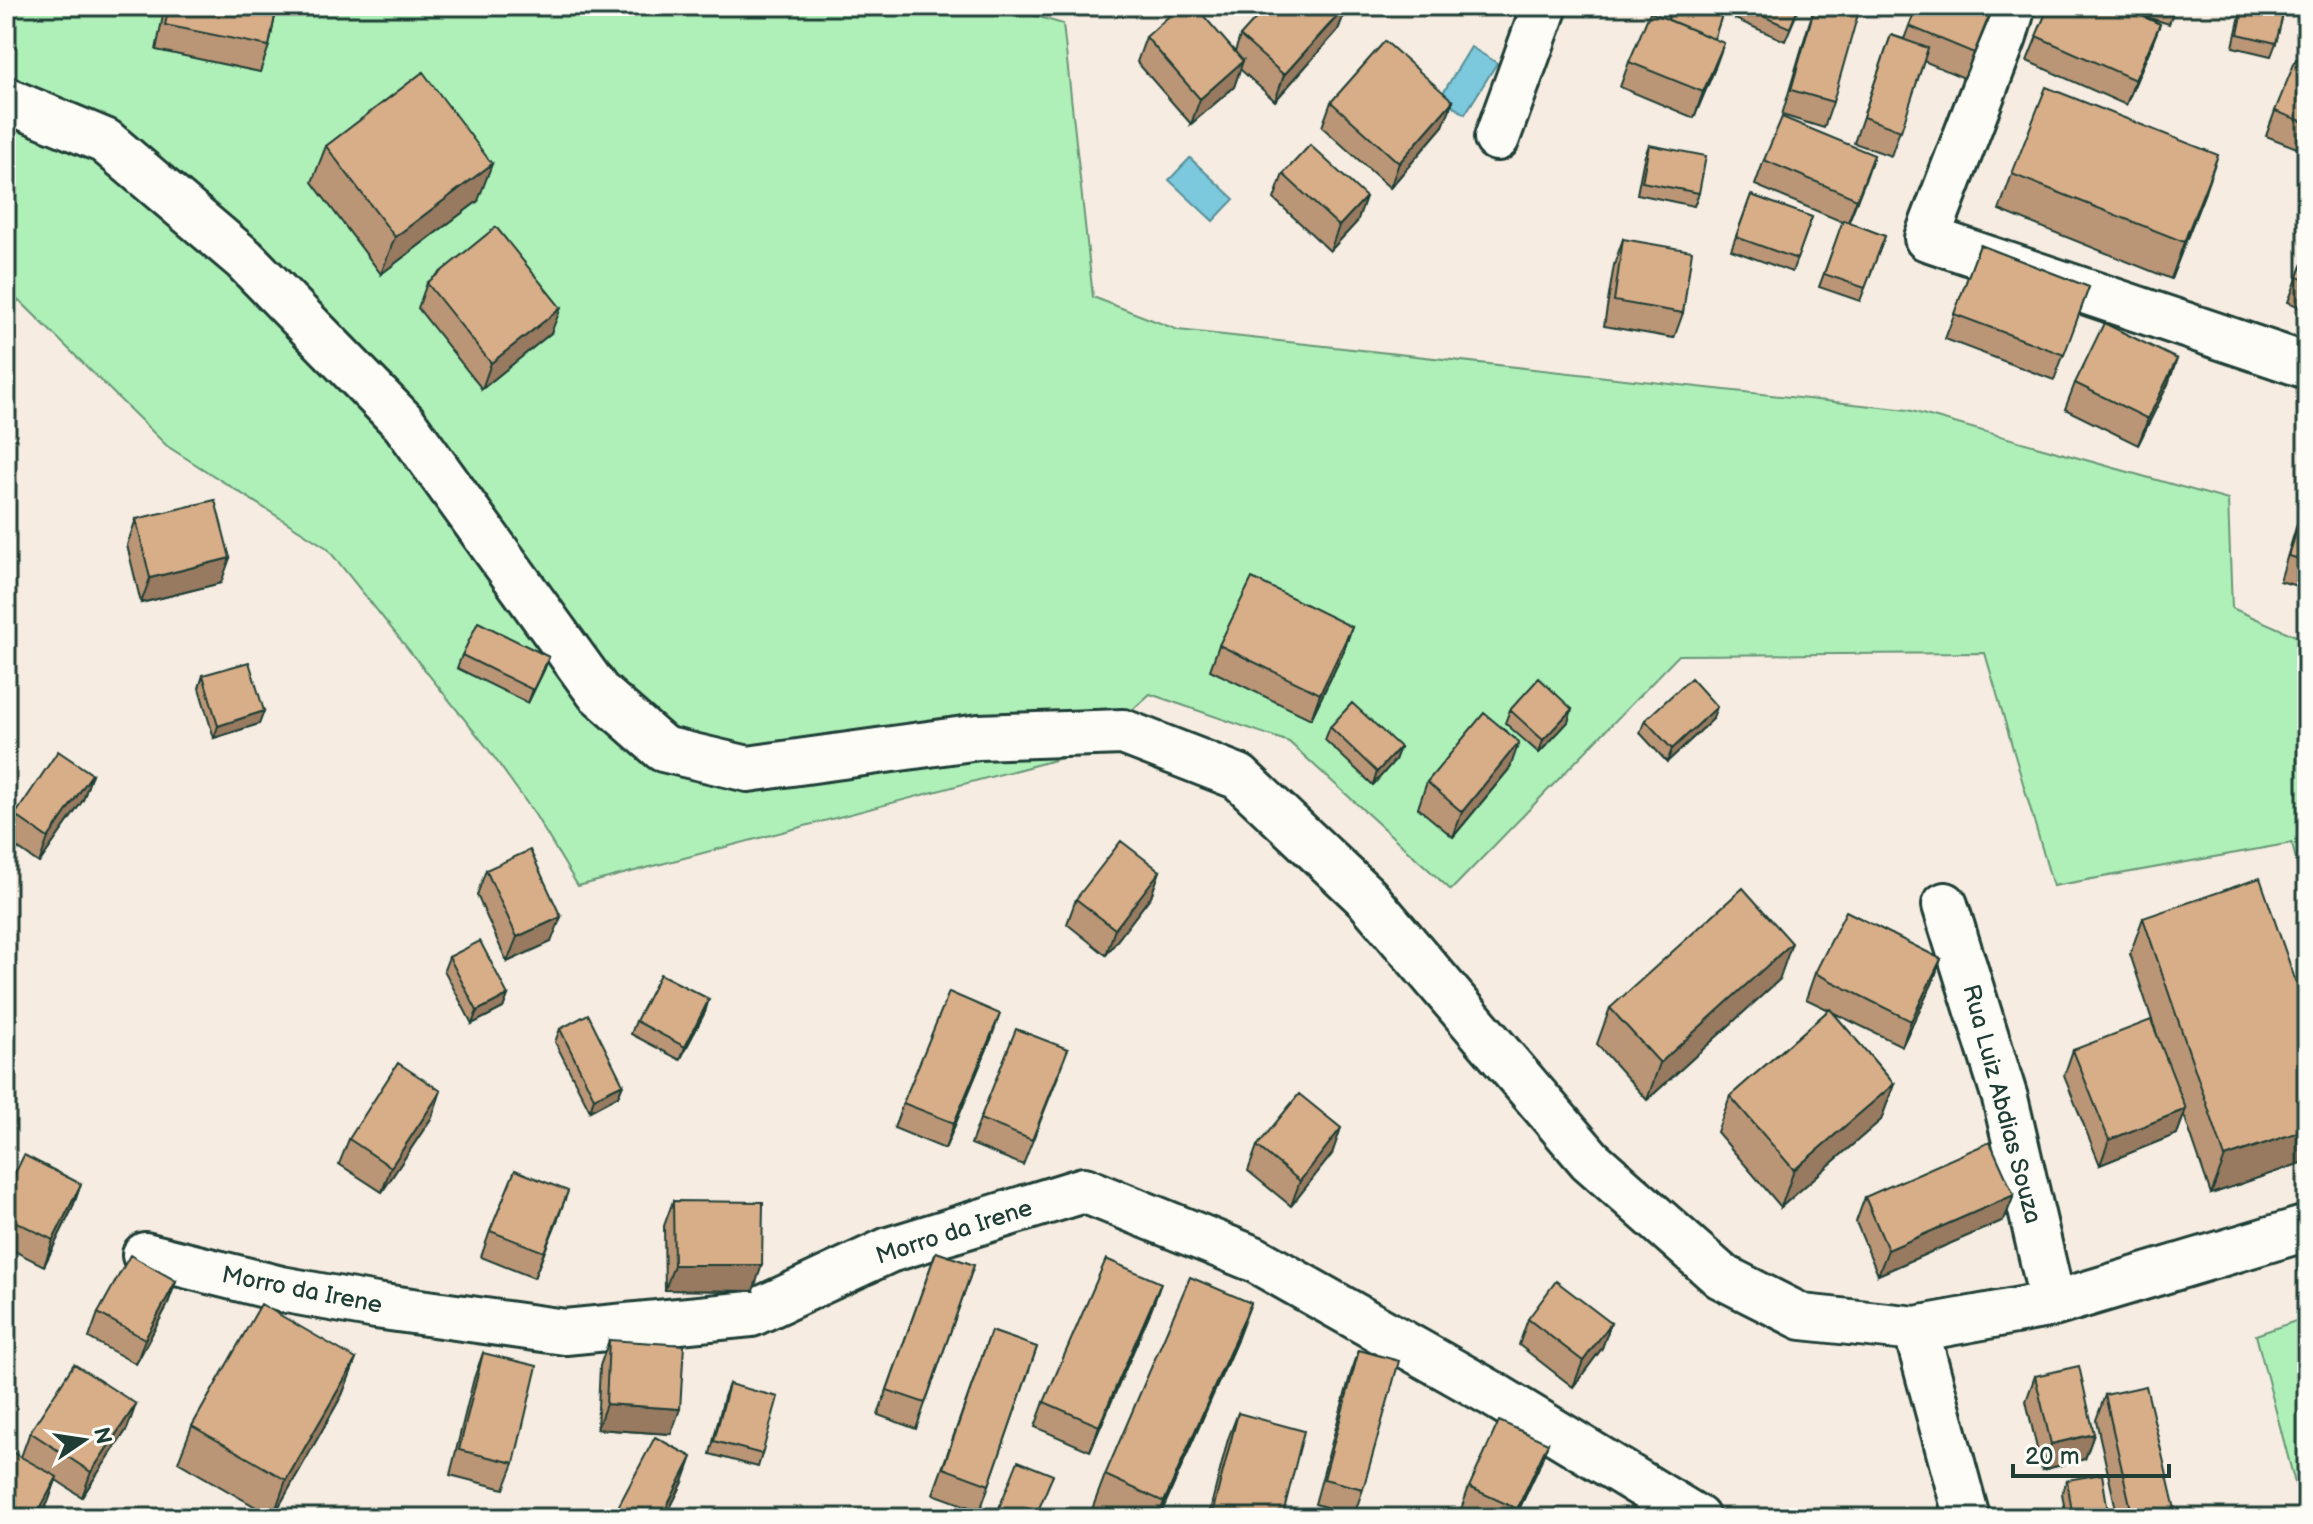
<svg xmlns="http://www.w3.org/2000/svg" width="2313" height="1524" font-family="'Balsamiq Sans',sans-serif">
<rect width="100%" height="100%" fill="#f6ece1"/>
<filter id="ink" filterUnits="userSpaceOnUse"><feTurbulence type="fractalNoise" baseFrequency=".0125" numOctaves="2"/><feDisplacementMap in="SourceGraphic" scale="16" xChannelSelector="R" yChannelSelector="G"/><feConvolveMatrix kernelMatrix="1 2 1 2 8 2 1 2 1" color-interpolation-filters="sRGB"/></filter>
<g filter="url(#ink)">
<!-- green -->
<path fill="#aff0b9" stroke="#679676" stroke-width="2" d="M 6,6 L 1002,6 L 1063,24 L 1093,297 L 1178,330 L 1908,410 L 2228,500 L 2232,608 L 2307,641 L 2307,908 L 2292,843 L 2053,886 L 1985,653 L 1679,655 L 1451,890 L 1289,742 L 1150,694 L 1085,752 L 578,886 L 534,813 L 486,746 L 327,548 L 167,446 L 20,301 L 6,297 Z
M 2307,1317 L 2307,1518 L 2304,1518 L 2256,1335 Z"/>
<!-- water -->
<path fill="#7cc8dc" stroke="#579099" stroke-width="2" d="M 1471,47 L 1497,63 L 1465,114 L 1440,98 Z
M 1190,158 L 1234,199 L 1213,221 L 1169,180 Z"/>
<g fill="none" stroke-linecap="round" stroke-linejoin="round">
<!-- street casing -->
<g stroke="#1f3d34" stroke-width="50">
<path id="street" d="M 2013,6 L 2004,37 L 1927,238 L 2307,366
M 6,100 L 105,141 L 244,259 L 404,423 L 598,692 L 663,749 L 748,769 L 979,737 L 1123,732 L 1239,777 L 1366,897 L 1590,1160 L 1721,1276 L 1802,1317 L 1916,1329 L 2053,1304 L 2307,1228
M 1497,138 L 1545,6
M 1945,905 L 2005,1098 L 2053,1304
M 145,1255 L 281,1289 L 376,1306 L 565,1332 L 751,1314 L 889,1250 L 1084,1190 L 1254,1259 L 1491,1393 L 1697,1518
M 1916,1329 L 1967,1518"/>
</g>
<!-- street -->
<use href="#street" stroke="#fdfcf7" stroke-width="44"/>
</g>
<!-- wall -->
<path fill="#ba9676" stroke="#1f3d34" stroke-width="2" d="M 165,6 L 277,6 L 269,46 L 260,72 L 156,50 Z
M 1347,6 L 1338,30 L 1275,101 L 1240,69 L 1234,87 L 1191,124 L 1137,62 L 1146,37 L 1235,52 L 1240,36 Z
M 1672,6 L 1725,6 L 1714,39 L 1715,68 L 1694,118 L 1620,87 L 1629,62 L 1667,20 Z
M 1740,6 L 1800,6 L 1785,41 L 1735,19 Z
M 1815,6 L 1833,102 L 1824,128 L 1782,115 L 1808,27 Z
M 1994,6 L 1964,78 L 1924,61 L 1891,156 L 1854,143 L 1891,35 L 1904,39 L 1909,26 Z
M 2049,6 L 2175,6 L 2169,24 L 2140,15 L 2160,24 L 2150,49 L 2126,105 L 2027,61 Z
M 2242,6 L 2285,6 L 2276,43 L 2271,56 L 2233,47 Z
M 2307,63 L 2307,152 L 2266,136 L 2275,111 Z
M 1453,101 L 1443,126 L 1390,188 L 1322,127 L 1331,102 Z
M 1649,145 L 1699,193 L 1694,206 L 1637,194 L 1644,158 Z
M 326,146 L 478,201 L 381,274 L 312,182 Z
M 1874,155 L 1848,222 L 1885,236 L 1860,301 L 1819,287 L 1843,222 L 1755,185 L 1764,160 Z
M 1283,174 L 1357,222 L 1330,251 L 1274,199 Z
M 2012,174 L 2205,192 L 2171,279 L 1999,210 Z
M 1751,195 L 1812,217 L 1792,272 L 1731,250 Z
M 1623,239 L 1683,313 L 1674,338 L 1604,326 L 1614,265 Z
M 1980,245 L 2089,287 L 2054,380 L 1945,339 Z
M 2307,253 L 2307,310 L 2288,302 Z
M 427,283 L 551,333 L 482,389 L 418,308 Z
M 2177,359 L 2168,384 L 2138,445 L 2065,409 L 2075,383 Z
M 2306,499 L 2307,499 L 2307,589 L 2280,581 L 2297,524 Z
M 136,519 L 221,583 L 141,603 L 127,545 Z
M 1352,627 L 1343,653 L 1311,719 L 1210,670 L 1219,645 Z
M 462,655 L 549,657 L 544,670 L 528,703 L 457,668 Z
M 203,675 L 264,711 L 259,724 L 214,738 L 199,688 Z
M 1572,709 L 1568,722 L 1539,753 L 1505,723 L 1510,710 Z
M 1645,720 L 1712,720 L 1667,762 L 1640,733 Z
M 1330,727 L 1400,747 L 1395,760 L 1373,785 L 1325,740 Z
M 1510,768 L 1453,837 L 1418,808 L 1427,782 Z
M 92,774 L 83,800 L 39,863 L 6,840 L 15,815 Z
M 486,870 L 551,942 L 507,962 L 477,895 Z
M 1160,871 L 1151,896 L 1106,955 L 1067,924 L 1076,899 Z
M 2143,918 L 2307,1014 L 2307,1161 L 2211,1194 L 2184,1115 L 2177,1134 L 2100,1165 L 2064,1076 L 2073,1050 L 2158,1038 L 2130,954 Z
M 449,957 L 508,995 L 503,1008 L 472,1024 L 444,970 Z
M 1941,959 L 1932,984 L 1902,1046 L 1832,1012 L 1894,1084 L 1881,1120 L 1781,1207 L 1717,1132 L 1730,1096 L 1829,1010 L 1806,999 L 1815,973 Z
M 1779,980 L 1647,1100 L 1597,1044 L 1610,1008 Z
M 705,1012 L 680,1060 L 631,1034 L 636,1021 Z
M 560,1029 L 623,1084 L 618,1096 L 590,1111 L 555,1042 Z
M 991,1039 L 945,1149 L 894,1128 L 903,1103 Z
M 1059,1074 L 1023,1165 L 971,1144 L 980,1119 Z
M 432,1117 L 382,1192 L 339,1164 L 349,1139 Z
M 1257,1146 L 1332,1154 L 1291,1206 L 1248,1171 Z
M 81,1184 L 72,1209 L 44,1266 L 6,1247 L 6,1192 Z
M 2014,1195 L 2004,1220 L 1878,1275 L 1856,1222 L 1865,1197 Z
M 673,1201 L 753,1291 L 665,1290 L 664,1226 Z
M 559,1216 L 534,1278 L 481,1257 L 490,1231 Z
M 936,1252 L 974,1265 L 916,1429 L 878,1415 Z
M 176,1281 L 167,1306 L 136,1364 L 89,1338 L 98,1313 Z
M 1161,1283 L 1152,1308 L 1090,1451 L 1035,1427 L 1044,1402 Z
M 1528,1319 L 1611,1323 L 1602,1348 L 1573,1387 L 1519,1345 Z
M 991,1331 L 1037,1347 L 980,1511 L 933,1494 Z
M 609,1340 L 671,1434 L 597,1429 L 600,1366 Z
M 1237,1340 L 1159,1518 L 1106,1518 L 1091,1512 L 1105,1475 Z
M 1359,1350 L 1363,1489 L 1354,1515 L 1315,1504 L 1350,1376 Z
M 483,1353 L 514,1463 L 504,1489 L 450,1475 L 474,1378 Z
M 356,1359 L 342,1395 L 273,1517 L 178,1462 L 192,1426 Z
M 2035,1376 L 2094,1434 L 2085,1459 L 2042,1470 L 2026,1401 Z
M 729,1384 L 762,1454 L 758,1467 L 710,1454 L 724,1397 Z
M 2105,1395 L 2177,1518 L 2118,1518 L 2096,1420 Z
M 136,1404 L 127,1429 L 82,1497 L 56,1480 L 48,1502 L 39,1518 L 6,1518 L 21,1457 L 30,1432 Z
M 1238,1413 L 1282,1518 L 1208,1518 L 1228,1439 Z
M 1548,1443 L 1538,1469 L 1515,1518 L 1473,1518 L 1460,1512 L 1469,1487 Z
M 2067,1480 L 2109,1518 L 2066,1518 L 2062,1493 Z
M 683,1482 L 665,1518 L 615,1518 L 618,1507 Z"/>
<!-- shaded-wall -->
<path fill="#977a60" stroke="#1f3d34" stroke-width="2" d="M 1347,6 L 1338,30 L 1275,101 L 1284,75 Z
M 1993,6 L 1994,6 L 1964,78 L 1974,53 Z
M 2160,24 L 2150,49 L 2126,105 L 2135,80 Z
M 1724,43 L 1715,68 L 1694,118 L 1703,92 Z
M 1243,61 L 1234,87 L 1191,124 L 1200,99 Z
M 1453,101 L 1443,126 L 1390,188 L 1399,163 Z
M 1874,155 L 1865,181 L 1848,224 L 1857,199 Z
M 2218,155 L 2205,192 L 2171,279 L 2184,242 Z
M 492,164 L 478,201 L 381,274 L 395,237 Z
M 1366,197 L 1357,222 L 1330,251 L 1339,226 Z
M 561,308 L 551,333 L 482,389 L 491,363 Z
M 2177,359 L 2168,384 L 2138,445 L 2148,419 Z
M 230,558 L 221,583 L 141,603 L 150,578 Z
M 1352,627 L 1343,653 L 1311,719 L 1320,694 Z
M 549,657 L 544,670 L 528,703 L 533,690 Z
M 1717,707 L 1712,720 L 1667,762 L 1672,749 Z
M 1572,709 L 1568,722 L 1539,753 L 1543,740 Z
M 264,711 L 259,724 L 214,738 L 218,726 Z
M 1519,742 L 1510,768 L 1453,837 L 1462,812 Z
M 1400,747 L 1395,760 L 1373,785 L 1377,772 Z
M 92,774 L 83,800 L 39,863 L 48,838 Z
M 1160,871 L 1151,896 L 1106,955 L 1115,929 Z
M 561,917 L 551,942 L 507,962 L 517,937 Z
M 1792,943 L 1779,980 L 1647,1100 L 1660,1063 Z
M 1941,959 L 1932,984 L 1902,1046 L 1911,1021 Z
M 508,995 L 503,1008 L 472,1024 L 477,1011 Z
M 709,999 L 705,1012 L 680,1060 L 685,1047 Z
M 1000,1014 L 991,1039 L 945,1149 L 954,1123 Z
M 623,1084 L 618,1096 L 590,1111 L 594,1098 Z
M 1894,1084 L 1881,1120 L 1781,1207 L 1794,1170 Z
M 441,1091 L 432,1117 L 382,1192 L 391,1167 Z
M 2186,1109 L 2177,1134 L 2100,1165 L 2109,1140 Z
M 1341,1128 L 1332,1154 L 1291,1206 L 1300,1181 Z
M 2307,1129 L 2307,1161 L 2211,1194 L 2225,1157 Z
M 81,1184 L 72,1209 L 44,1266 L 53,1240 Z
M 568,1191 L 559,1216 L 534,1278 L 544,1252 Z
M 2014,1195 L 2004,1220 L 1878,1275 L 1888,1250 Z
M 674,1265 L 762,1265 L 753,1291 L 665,1290 Z
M 176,1281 L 167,1306 L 136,1364 L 145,1339 Z
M 1161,1283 L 1152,1308 L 1090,1451 L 1099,1426 Z
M 1251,1303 L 1237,1340 L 1159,1518 L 1158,1518 L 1164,1502 Z
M 1611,1323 L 1602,1348 L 1573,1387 L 1583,1361 Z
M 356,1359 L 342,1395 L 273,1517 L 286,1480 Z
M 136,1404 L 127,1429 L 82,1497 L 91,1472 Z
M 606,1404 L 680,1409 L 671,1434 L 597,1429 Z
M 2094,1434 L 2085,1459 L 2042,1470 L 2051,1444 Z
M 1548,1443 L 1538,1469 L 1515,1518 L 1514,1518 Z
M 692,1457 L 683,1482 L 665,1518 L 661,1518 Z
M 57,1477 L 48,1502 L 39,1518 L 35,1518 Z"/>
<!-- building -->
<path fill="#d8ae89" stroke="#1f3d34" stroke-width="2" d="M 169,6 L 277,6 L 269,46 L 165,25 Z
M 1180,6 L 1195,6 L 1243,61 L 1200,99 L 1146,37 Z
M 1267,6 L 1346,6 L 1284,75 L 1240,36 Z
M 1672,6 L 1725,6 L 1714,39 L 1668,20 Z
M 1740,6 L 1799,6 L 1790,28 Z
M 1815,6 L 1833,6 L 1858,14 L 1833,102 L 1791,90 Z
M 1917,6 L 1993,6 L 1974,53 L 1909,26 Z
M 2049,6 L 2119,6 L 2160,24 L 2135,80 L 2036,36 Z
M 2244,6 L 2285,6 L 2276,43 L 2238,34 Z
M 1650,12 L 1724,43 L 1703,92 L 1629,62 Z
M 1891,35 L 1928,48 L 1901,131 L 1863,117 Z
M 1385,41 L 1453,101 L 1399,163 L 1331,102 Z
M 2296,59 L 2307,63 L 2307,123 L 2275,111 Z
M 423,72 L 492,164 L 395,237 L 326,146 Z
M 2046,87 L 2218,155 L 2184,242 L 2012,174 Z
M 1782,117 L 1874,155 L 1857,199 L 1764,160 Z
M 1310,145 L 1366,197 L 1339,226 L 1283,174 Z
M 1649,145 L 1706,156 L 1699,193 L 1642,182 Z
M 1751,195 L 1812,217 L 1797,259 L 1736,237 Z
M 1843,220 L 1885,236 L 1865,288 L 1824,274 Z
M 496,227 L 561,308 L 491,363 L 427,283 Z
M 1623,239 L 1692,251 L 1683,313 L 1614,301 Z
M 1980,245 L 2089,287 L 2064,355 L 1954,314 Z
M 2307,253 L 2307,281 L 2298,277 Z
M 2104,323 L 2177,359 L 2148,419 L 2075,383 Z
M 2306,499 L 2307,499 L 2307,561 L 2289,556 Z
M 215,500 L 230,558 L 150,578 L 136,519 Z
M 1252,578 L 1352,627 L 1320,694 L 1219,645 Z
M 478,622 L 549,657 L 533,690 L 462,655 Z
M 249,662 L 264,711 L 218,726 L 203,675 Z
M 1539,678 L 1572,709 L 1543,740 L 1510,710 Z
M 1691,678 L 1717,707 L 1672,749 L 1645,720 Z
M 1352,703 L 1400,747 L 1377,772 L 1330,727 Z
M 1484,713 L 1519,742 L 1462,812 L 1427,782 Z
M 58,751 L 92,774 L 48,838 L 15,815 Z
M 1121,841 L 1160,871 L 1115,929 L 1076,899 Z
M 530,850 L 561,917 L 517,937 L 486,870 Z
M 2260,878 L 2307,1014 L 2307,1129 L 2225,1157 L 2143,918 Z
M 1743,888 L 1792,943 L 1660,1063 L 1610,1008 Z
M 1846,911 L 1941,959 L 1911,1021 L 1815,973 Z
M 480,941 L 508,995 L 477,1011 L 449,957 Z
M 660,974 L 709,999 L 685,1047 L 636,1021 Z
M 949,992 L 1000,1014 L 954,1123 L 903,1103 Z
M 1830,1009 L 1894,1084 L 1794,1170 L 1730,1096 Z
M 588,1014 L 623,1084 L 594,1098 L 560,1029 Z
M 2151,1020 L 2186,1109 L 2109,1140 L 2073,1050 Z
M 1016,1029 L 1068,1049 L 1032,1140 L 980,1119 Z
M 398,1063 L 441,1091 L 391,1167 L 349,1139 Z
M 1299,1094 L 1341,1128 L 1300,1181 L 1257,1146 Z
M 1990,1142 L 2014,1195 L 1888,1250 L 1865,1197 Z
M 24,1155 L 81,1184 L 53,1240 L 6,1217 L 6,1192 Z
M 515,1170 L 568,1191 L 544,1252 L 490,1231 Z
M 673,1201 L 763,1202 L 762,1265 L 674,1265 Z
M 936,1252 L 974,1265 L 925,1403 L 887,1390 Z
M 130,1255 L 176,1281 L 145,1339 L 98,1313 Z
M 1106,1259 L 1161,1283 L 1099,1426 L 1044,1402 Z
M 1190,1277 L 1251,1303 L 1164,1502 L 1105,1475 Z
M 1556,1281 L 1611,1323 L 1583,1361 L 1528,1319 Z
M 261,1304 L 356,1359 L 286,1480 L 192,1426 Z
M 991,1331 L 1037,1347 L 989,1485 L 943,1468 Z
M 609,1340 L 684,1345 L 680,1409 L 606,1404 Z
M 1359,1350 L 1399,1361 L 1363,1489 L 1324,1479 Z
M 483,1353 L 537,1366 L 514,1463 L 459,1450 Z
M 74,1364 L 136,1404 L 91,1472 L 30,1432 Z
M 2079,1366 L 2094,1434 L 2051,1444 L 2035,1376 Z
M 729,1384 L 778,1397 L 762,1454 L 714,1441 Z
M 2146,1386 L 2177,1518 L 2133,1518 L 2105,1395 Z
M 1238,1413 L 1304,1431 L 1282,1518 L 1227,1518 L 1212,1514 Z
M 1499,1421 L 1548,1443 L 1517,1509 L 1469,1487 Z
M 655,1437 L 692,1457 L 661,1518 L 638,1518 L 618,1507 Z
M 12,1452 L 57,1477 L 35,1518 L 6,1518 L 6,1464 Z
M 1018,1461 L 1053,1475 L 1035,1518 L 995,1518 Z
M 2102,1474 L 2109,1518 L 2073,1518 L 2067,1480 Z"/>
</g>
<g text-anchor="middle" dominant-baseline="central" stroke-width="8" stroke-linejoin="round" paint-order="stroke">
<!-- street labels -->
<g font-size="24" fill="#1f3d34" stroke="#fdfcf7">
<text transform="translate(2002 1104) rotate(75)">Rua Luiz Abdias Souza</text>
<text transform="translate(954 1232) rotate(-18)">Morro da Irene</text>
<text transform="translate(302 1290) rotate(11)">Morro da Irene</text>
</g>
</g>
<!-- margin -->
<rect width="2313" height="1524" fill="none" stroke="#fdfcf7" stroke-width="32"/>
<rect x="16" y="16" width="2281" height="1492" fill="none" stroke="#1f3d34" stroke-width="3" filter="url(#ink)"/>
<!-- north arrow -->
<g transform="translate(84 1440) rotate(77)" stroke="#fdfcf7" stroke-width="6" paint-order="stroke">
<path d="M0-6L14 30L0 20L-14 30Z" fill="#1f3d34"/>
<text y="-12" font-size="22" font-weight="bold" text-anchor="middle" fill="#1f3d34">N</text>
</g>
<!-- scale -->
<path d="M2013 1464v12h156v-12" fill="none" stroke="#1f3d34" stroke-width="4"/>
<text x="2025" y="1464" font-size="24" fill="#1f3d34" stroke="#fdfcf7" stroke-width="6" paint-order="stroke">20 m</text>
</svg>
